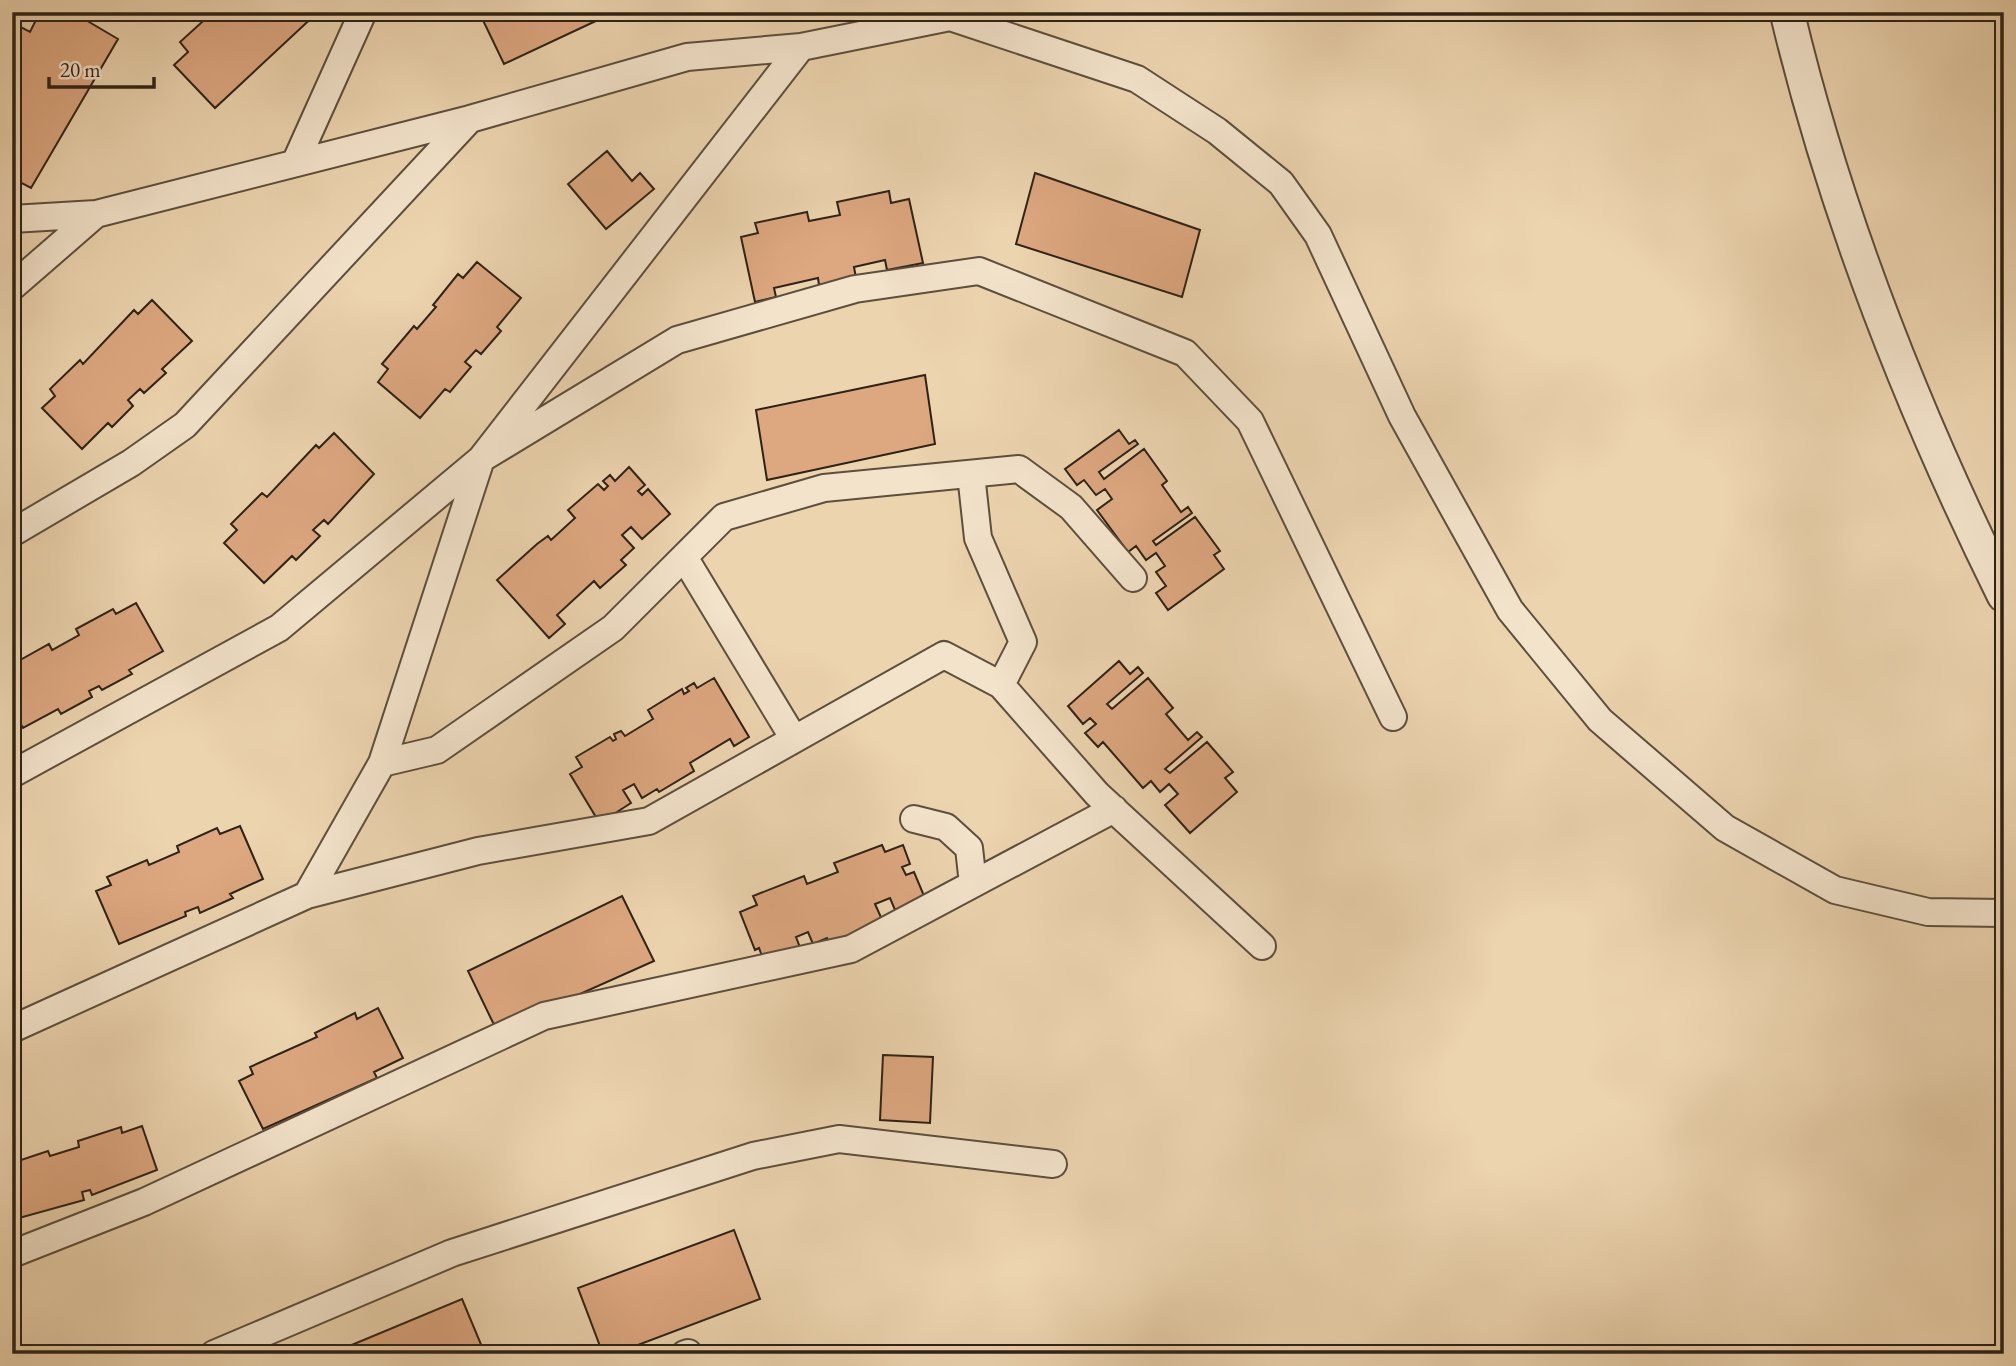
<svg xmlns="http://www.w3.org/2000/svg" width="2016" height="1366" font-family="'EB Garamond',serif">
<rect width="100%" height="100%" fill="#ecd4af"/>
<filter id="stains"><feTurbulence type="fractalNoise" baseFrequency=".00286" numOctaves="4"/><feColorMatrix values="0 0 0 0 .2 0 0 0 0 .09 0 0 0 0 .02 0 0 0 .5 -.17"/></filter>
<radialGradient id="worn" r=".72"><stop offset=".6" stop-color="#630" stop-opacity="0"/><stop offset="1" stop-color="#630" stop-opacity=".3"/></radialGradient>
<!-- building -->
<path fill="#dda780" stroke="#2d2217" stroke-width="2" d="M 40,12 L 72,12 L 118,39 L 31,188 L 12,178 L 12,34 L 17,25 L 30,32 Z
M 213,12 L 220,17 L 225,12 L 318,12 L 215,108 L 174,65 L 188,52 L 180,42 Z
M 479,12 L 615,12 L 504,64 Z
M 607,151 L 632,181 L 640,173 L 654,189 L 606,229 L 568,184 Z
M 1035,173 L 1200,230 L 1182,297 L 1016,244 Z
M 889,191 L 891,203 L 909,199 L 923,263 L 887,270 L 885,260 L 854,267 L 856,278 L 819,285 L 818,278 L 774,288 L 776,297 L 755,302 L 741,237 L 758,233 L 755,223 L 807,212 L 809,221 L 840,215 L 837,202 Z
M 477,262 L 521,298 L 497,327 L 501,331 L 481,354 L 476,350 L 465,362 L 471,367 L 450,392 L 445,389 L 420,418 L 378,382 L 388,369 L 382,364 L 414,326 L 417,329 L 436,307 L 433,305 L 458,274 L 463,278 Z
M 152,300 L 192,341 L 162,369 L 166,373 L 144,393 L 140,389 L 128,400 L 133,406 L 112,427 L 108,423 L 82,449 L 42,408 L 55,396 L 50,389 L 80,360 L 83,364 L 134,310 L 138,314 Z
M 925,375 L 935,444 L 767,480 L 756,410 Z
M 1119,430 L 1129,444 L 1135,440 L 1138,444 L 1099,472 L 1104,479 L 1144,449 L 1167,481 L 1162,485 L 1181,512 L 1188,507 L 1192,513 L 1153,541 L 1156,545 L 1195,517 L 1220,551 L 1214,555 L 1224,569 L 1168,610 L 1156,593 L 1166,586 L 1156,572 L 1165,566 L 1156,553 L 1146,560 L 1136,546 L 1128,552 L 1097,510 L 1112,499 L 1105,489 L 1096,495 L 1084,480 L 1077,485 L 1065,469 Z
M 334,433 L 374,474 L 328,524 L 324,520 L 313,530 L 320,536 L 296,560 L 292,556 L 264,583 L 224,543 L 237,530 L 231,524 L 262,493 L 267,497 L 316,445 L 319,448 Z
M 629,467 L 645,485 L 638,491 L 642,495 L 648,489 L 670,514 L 642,539 L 631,527 L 622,535 L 634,548 L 621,560 L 626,565 L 600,588 L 594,581 L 557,615 L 565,624 L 549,638 L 497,580 L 537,544 L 548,536 L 551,540 L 575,518 L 568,510 L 598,484 L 604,490 L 608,486 L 603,481 L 610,475 L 615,481 Z
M 136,603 L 163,651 L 129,670 L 132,674 L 102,690 L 99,686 L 89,691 L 92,697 L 61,714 L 58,709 L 23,728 L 12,708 L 12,675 L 18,672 L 13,664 L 49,644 L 52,650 L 79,635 L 76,629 L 113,609 L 116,614 Z
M 1119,661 L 1130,674 L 1138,667 L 1143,673 L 1107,704 L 1112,709 L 1148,678 L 1173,708 L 1166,714 L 1188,740 L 1197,732 L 1202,737 L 1165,769 L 1170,773 L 1207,742 L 1233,772 L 1225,778 L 1237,792 L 1190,833 L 1165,805 L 1178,794 L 1169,784 L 1160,792 L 1151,781 L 1143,788 L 1103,742 L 1098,747 L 1085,733 L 1096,724 L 1090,718 L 1083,724 L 1068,706 Z
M 714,678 L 749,737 L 734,746 L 730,739 L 690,763 L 694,771 L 659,792 L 657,789 L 642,798 L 634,784 L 623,790 L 631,803 L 617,812 L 620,816 L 602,827 L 570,774 L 582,767 L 576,757 L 610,737 L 613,741 L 616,739 L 614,734 L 621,731 L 625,736 L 653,719 L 648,710 L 682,689 L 684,694 L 689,691 L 686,688 L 694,683 L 697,688 Z
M 240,826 L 263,879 L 230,894 L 233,898 L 200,913 L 198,907 L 185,912 L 186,916 L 119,944 L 96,891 L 111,885 L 107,877 L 147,860 L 149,865 L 179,852 L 177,846 L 217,828 L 220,834 Z
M 882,845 L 885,852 L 903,845 L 910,864 L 902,867 L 906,875 L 914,872 L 927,903 L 907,911 L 905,906 L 895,910 L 890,898 L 875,904 L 884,924 L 830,946 L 827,938 L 813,944 L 808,932 L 796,937 L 801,950 L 766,967 L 759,948 L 755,950 L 740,912 L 757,905 L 753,896 L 804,876 L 807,884 L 838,872 L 834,863 Z
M 622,896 L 654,961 L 497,1031 L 468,971 Z
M 378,1008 L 403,1058 L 374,1072 L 377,1078 L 263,1129 L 239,1081 L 253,1074 L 250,1067 L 317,1037 L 315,1033 L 355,1013 L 357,1019 Z
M 883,1055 L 933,1057 L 930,1123 L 880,1120 Z
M 142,1126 L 157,1170 L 92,1195 L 90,1190 L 82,1192 L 84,1200 L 12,1220 L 12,1163 L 48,1151 L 50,1156 L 79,1147 L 78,1141 L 121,1127 L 122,1133 Z
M 734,1230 L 760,1299 L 614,1354 L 603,1354 L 578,1288 Z
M 462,1299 L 485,1354 L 330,1354 Z"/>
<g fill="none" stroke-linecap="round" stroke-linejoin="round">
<!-- minor casing -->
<g stroke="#5d4e3d" stroke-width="30">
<path id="minor" d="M 296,161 L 363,12
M 12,219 L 96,214 L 470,119 L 687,57 L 801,47 L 950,17 L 1137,79 L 1217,131 L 1281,183 L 1318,235 L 1402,416 L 1510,610 L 1600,720 L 1725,828 L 1835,890 L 1928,912 L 2004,913
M 12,287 L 96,214
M 971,474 L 978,538 L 1023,642 L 1001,685
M 12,533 L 131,463 L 185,425 L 470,119
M 684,557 L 794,739
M 382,763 L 437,750 L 613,628 L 724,517 L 824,488 L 1019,469 L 1071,507 L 1133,578
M 12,774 L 279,628 L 481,459 L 801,47
M 914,819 L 946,827 L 969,848 L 973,884
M 307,895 L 382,763 L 481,459 L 677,340 L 855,289 L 979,271 L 1185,353 L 1250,421 L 1393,717
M 12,1029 L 307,895 L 478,851 L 649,821 L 944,655 L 1001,685 L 1097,794 L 1262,946
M 12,1254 L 144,1202 L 544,1016 L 851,949 L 1114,809
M 214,1354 L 452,1253 L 753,1156 L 839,1139 L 1053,1164
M 685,1354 L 688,1353"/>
</g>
<!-- tertiary casing -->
<g stroke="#5d4e3d" stroke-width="37">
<path id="tertiary" d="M 1787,12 C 1835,214 1912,409 2004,595"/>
</g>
<!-- minor -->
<use href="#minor" stroke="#f3e3cb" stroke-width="26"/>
<!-- tertiary -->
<use href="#tertiary" stroke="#f3e3cb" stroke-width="33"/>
</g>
<!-- margin -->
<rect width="2016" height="1366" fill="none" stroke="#ecd4af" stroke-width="42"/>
<rect x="14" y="14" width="1988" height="1338" fill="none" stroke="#2d2217" stroke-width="3.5"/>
<rect x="21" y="21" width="1974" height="1324" fill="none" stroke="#2d2217" stroke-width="2"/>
<!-- scale -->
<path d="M49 77v10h105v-10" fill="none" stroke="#2d2217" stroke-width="3.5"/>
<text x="60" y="77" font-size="21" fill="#2d2217" stroke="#f3e3cb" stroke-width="5" paint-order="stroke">20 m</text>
<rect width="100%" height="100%" filter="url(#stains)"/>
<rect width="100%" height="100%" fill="url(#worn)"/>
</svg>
